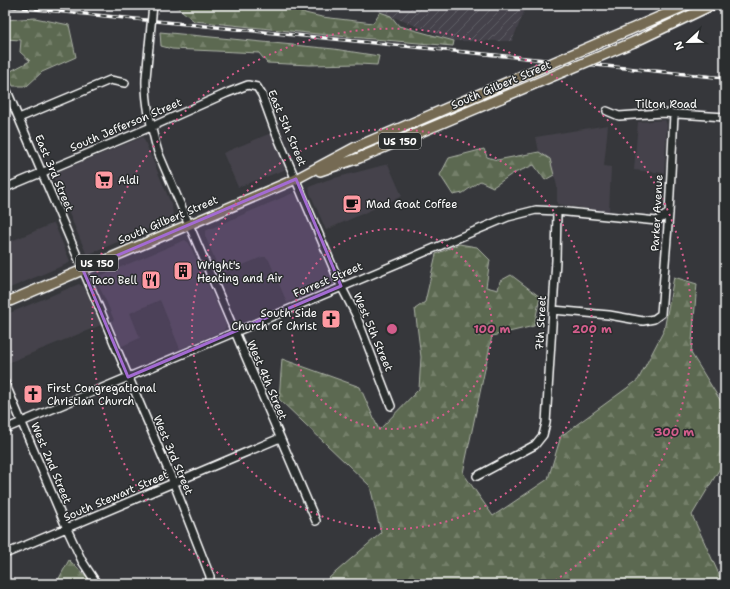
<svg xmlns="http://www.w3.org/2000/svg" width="730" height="589" font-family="'Shantell Sans',sans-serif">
<defs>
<pattern id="industrial-furrows" width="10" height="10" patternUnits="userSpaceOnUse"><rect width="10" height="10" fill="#45434b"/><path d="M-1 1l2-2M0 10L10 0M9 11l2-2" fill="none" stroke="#615f66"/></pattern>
<pattern id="forest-firs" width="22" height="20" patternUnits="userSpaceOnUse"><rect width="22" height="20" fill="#5c6951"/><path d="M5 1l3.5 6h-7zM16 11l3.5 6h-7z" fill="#74806b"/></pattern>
</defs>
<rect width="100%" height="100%" fill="#36373b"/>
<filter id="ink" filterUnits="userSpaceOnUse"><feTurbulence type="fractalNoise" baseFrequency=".025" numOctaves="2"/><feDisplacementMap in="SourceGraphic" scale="8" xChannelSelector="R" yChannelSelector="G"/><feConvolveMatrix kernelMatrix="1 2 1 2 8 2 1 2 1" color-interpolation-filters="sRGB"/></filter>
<g filter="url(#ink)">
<!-- built -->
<path fill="#45434b" d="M 665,120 L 667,125 L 664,173 L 634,170 L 638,122 Z
M 608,125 L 604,166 L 611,167 L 609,212 L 557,204 L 557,186 L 550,159 L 539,152 L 536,137 Z
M 271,133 L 285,163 L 284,170 L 238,187 L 223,153 Z
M 143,137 L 172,206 L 173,216 L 167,221 L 87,255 L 52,174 Z
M 388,164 L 402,196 L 326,230 L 310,193 L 309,187 L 327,180 Z
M 293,193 L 298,197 L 334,282 L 287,303 L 269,260 L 266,257 L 262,257 L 221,274 L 205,236 L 205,231 Z
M 54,223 L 70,261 L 69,263 L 5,290 L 5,233 L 9,242 Z
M 185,240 L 189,243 L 226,325 L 224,330 L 180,349 L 160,300 L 130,313 L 140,338 L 122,346 L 111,321 L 114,320 L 107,303 L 95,278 Z
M 79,284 L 84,287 L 101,325 L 5,364 L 5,315 Z"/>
<!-- industrial -->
<path fill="url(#industrial-furrows)" d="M 363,5 L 527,5 L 512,41 L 454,41 Z"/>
<!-- forest -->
<path fill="url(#forest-firs)" stroke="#aeb4a8" d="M 175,5 L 271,5 L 322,17 L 373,23 L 380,12 L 391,16 L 399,26 L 454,41 L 453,46 L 327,35 L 194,21 Z
M 35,18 L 69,25 L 76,57 L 42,72 L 27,86 L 13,86 L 7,73 L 30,61 L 20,52 L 21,40 L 5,39 L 5,20 Z
M 160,32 L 334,49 L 379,56 L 377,65 L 359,64 L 310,65 L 267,63 L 259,53 L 172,49 L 161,46 Z
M 484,149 L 487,157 L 497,160 L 539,152 L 550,159 L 554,175 L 545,180 L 534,165 L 512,174 L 493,187 L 480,181 L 463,193 L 453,195 L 440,175 L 449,158 Z
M 459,244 L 477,247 L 490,260 L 486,287 L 498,290 L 500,281 L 511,275 L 540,297 L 534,326 L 492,336 L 463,473 L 493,516 L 548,479 L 561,436 L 638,380 L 664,330 L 674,277 L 697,284 L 691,353 L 725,408 L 725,466 L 722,465 L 692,515 L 722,581 L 725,584 L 322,584 L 381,533 L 370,486 L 279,399 L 282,359 L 360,387 L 379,430 L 419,389 L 421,357 L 415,309 L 425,302 L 436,254 Z
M 69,560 L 94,584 L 56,584 Z"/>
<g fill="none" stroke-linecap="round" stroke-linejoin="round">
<!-- minor casing -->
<g stroke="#fff" stroke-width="10">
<path id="minor" d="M 149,46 C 148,57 147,67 146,78 C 145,103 151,128 158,152 L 316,521
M 5,86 L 174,484 L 210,576 L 210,584
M 607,111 L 619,116 L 662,113 L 725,117
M 19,118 L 110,80 L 125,83
M 5,188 L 151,127 L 227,93 L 248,85 L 257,87 L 262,95 L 275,131 L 341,286 L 356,315 L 391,406
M 553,310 L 609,315 L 643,321 L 654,319 L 661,314 L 669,213 L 674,114
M 5,383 L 67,529 L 82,561 L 97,584
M 5,429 L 508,217 L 536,210 L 557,211 L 657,221 L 669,213
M 477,476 L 535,445 L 543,435 L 546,423 L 556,260 L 557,211
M 5,554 L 280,438"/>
</g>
<!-- major casing -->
<g stroke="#fff" stroke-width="12">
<path id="major" d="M 629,30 L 687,5
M 634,42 L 712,5
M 320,171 L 359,158 L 501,98
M 5,303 L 296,179 L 354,148 L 496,87"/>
</g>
<!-- minor -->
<use href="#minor" stroke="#2a2d2e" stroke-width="7"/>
<!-- major -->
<use href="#major" stroke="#746b52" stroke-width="9"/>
<!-- rail casing -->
<g stroke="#fff" stroke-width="3.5">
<path id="rail" d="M 5,6 L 725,78"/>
</g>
<!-- rail -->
<use href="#rail" stroke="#2a2d2e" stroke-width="2" stroke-dasharray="6" stroke-linecap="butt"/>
<!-- minor-bridge casing -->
<g stroke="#fff" stroke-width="10" stroke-linecap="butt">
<path id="minor-bridge" d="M 149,46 L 153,5"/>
</g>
<!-- major-bridge casing -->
<g stroke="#fff" stroke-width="12" stroke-linecap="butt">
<path id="major-bridge" d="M 496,87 L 629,30
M 501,98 L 634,42"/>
</g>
<!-- minor-bridge -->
<use href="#minor-bridge" stroke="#2a2d2e" stroke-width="7"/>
<!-- major-bridge -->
<use href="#major-bridge" stroke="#746b52" stroke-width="9"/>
</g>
</g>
<!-- marked area -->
<path fill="#a36bd2" fill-opacity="0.2" stroke="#a36bd2" stroke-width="3" stroke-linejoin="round" d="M 296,179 L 341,286 L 128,377 L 83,270 Z"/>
<!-- distance rings -->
<g fill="none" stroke="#d45d8c" stroke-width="2" stroke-dasharray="2 4">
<circle cx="392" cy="329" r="100"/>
<circle cx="392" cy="329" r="200"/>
<path d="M233 583A300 300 0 1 1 551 583"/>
</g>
<!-- icons -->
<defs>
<g id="supermarket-square" transform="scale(1)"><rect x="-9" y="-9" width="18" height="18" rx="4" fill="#ff9aa2" stroke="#2a2d2e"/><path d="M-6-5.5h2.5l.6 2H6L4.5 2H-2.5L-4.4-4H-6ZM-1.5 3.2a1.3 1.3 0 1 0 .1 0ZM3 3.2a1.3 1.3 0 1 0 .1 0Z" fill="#111"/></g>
<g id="cafe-square" transform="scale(1)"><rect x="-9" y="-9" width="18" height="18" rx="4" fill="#ff9aa2" stroke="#2a2d2e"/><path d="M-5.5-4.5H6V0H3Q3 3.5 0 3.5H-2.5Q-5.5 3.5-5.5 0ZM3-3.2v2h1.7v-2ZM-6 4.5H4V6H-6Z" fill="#111"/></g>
<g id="building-square" transform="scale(1)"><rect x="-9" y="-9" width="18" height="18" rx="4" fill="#ff9aa2" stroke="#2a2d2e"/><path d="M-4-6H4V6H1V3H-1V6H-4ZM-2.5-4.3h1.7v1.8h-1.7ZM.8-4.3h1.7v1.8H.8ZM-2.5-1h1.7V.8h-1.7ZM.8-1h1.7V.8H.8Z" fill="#111"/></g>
<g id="restaurant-square" transform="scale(1)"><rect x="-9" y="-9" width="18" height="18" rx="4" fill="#ff9aa2" stroke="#2a2d2e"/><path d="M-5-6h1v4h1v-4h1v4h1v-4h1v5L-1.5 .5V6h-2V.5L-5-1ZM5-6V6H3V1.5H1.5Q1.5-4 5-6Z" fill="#111"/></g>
<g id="church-square" transform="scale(1)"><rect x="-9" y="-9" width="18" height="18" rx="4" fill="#ff9aa2" stroke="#2a2d2e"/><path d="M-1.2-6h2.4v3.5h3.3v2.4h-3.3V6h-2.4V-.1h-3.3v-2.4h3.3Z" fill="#111"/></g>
</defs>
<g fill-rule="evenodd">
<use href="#supermarket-square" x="104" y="180"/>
<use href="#cafe-square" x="352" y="204"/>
<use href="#building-square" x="183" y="271"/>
<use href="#restaurant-square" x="151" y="280"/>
<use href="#church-square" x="331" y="319"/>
<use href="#church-square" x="33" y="394"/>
</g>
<g text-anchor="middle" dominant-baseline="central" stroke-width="3" stroke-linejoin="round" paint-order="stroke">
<!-- shield labels -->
<g fill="#2a2d2e" stroke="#bfc0c0" stroke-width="1">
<rect x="379" y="133" width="42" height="16" rx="3"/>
<rect x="76" y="255" width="42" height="16" rx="3"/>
</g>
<g font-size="10" font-weight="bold" fill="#fff">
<text x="400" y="141">US 150</text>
<text x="97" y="263">US 150</text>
</g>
<!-- street labels -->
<g font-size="11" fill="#fff" stroke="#2a2d2e">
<text transform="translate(501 85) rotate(-23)">South Gilbert Street</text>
<text x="666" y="104">Tilton Road</text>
<text transform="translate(126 125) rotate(-23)">South Jefferson Street</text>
<text transform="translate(287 128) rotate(67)">East 5th Street</text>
<text transform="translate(54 173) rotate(67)">East 3rd Street</text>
<text transform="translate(657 213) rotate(-87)">Parker Avenue</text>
<text transform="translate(168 220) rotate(-23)">South Gilbert Street</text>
<text transform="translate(328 280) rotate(-23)">Forrest Street</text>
<text transform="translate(541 323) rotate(-87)">7th Street</text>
<text transform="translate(373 332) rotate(67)">West 5th Street</text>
<text transform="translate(267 380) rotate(67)">West 4th Street</text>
<text transform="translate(173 455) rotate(67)">West 3rd Street</text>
<text transform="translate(51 463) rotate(67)">West 2nd Street</text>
<text transform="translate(116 496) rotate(-23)">South Stewart Street</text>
</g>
<!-- poi labels -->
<g font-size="11" fill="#fff" stroke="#2a2d2e" text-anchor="start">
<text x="118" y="180">Aldi</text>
<text x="366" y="204">Mad Goat Coffee</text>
<text x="197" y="265">Wright's<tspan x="197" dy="13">Heating and Air</tspan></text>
<text x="137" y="280" text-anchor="end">Taco Bell</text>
<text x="317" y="313" text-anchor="end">South Side<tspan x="317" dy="13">Church of Christ</tspan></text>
<text x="47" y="388">First Congregational<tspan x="47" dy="13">Christian Church</tspan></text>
</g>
</g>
<circle cx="392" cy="329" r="6" fill="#d45d8c" stroke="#2a2d2e" stroke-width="2"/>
<g font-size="12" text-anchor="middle" font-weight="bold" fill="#d45d8c" stroke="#2a2d2e" stroke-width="3" stroke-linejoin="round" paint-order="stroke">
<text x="492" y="333">100 m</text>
<text x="592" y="333">200 m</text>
<text x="674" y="436">300 m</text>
</g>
<!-- margin -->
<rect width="730" height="589" fill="none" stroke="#2a2d2e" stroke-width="20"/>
<rect x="10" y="10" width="710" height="569" fill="none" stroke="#fff" stroke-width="1.5" filter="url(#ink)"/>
<!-- north arrow -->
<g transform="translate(688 42) rotate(248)" stroke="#2a2d2e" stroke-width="3" paint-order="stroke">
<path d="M0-3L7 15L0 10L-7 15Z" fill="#ffffff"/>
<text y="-6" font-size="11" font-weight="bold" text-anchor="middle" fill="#ffffff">N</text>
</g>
</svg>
